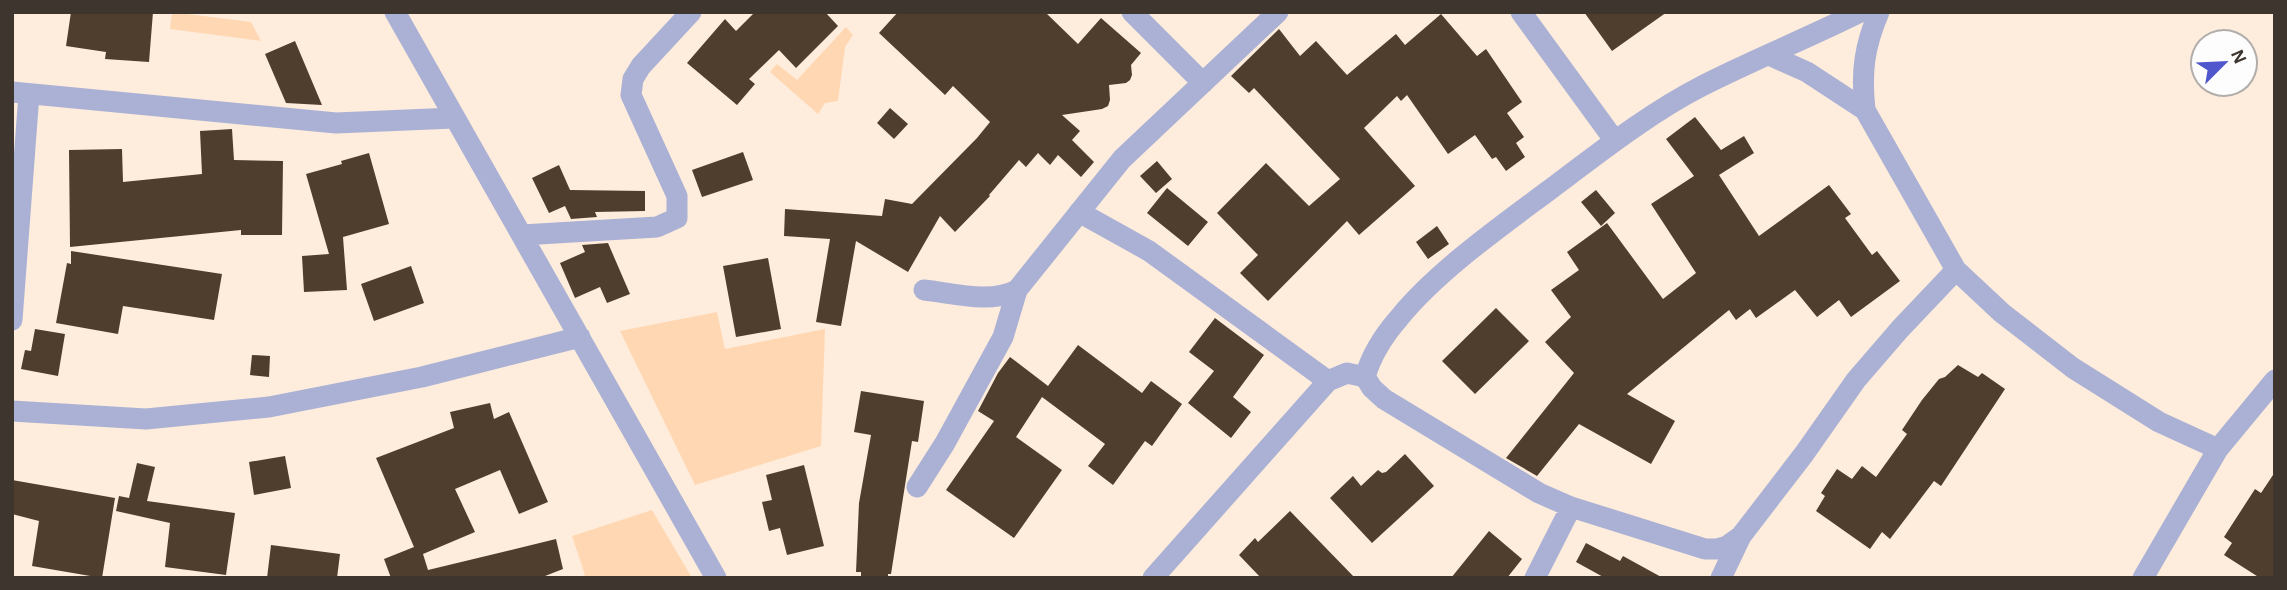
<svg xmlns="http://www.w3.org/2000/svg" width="2287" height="590" font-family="'Alegreya Sans',sans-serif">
<rect width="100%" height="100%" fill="#feecdc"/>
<!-- green -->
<path fill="#ffd8b3" d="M 172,12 L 251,22 L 261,41 L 170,29 Z
M 846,27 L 853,35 L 845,47 L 838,101 L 825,103 L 818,114 L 770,72 L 777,64 L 797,80 Z
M 717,312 L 725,349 L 825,329 L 821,446 L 695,485 L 620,331 Z
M 652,510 L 692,578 L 579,578 L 585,575 L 572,536 Z"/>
<!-- building -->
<path fill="#4f3e2e" d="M 71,12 L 153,12 L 149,62 L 105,59 L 106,52 L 66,46 Z
M 755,12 L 825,12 L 838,26 L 796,68 L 779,50 L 749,79 L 755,84 L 737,105 L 687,63 L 725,19 L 736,31 Z
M 898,12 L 1045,12 L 1078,44 L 1101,18 L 1141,53 L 1131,65 L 1132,75 L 1130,80 L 1126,83 L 1109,85 L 1110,100 L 1108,106 L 1102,109 L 1062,115 L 1080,131 L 1072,140 L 1094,162 L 1081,177 L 1058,155 L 1050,165 L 1038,153 L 1026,167 L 1019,160 L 989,195 L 990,196 L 955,232 L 940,216 L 908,272 L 856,241 L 841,326 L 816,322 L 830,239 L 784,236 L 785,209 L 882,216 L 885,199 L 912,204 L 977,138 L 990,122 L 953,86 L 945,95 L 879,33 Z
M 1584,12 L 1667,12 L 1612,51 Z
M 1441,14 L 1477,56 L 1486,49 L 1522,102 L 1507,113 L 1524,137 L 1516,143 L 1525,157 L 1506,171 L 1496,157 L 1492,159 L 1475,135 L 1448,154 L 1407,95 L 1401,101 L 1397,96 L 1364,128 L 1415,186 L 1359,235 L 1347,221 L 1268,301 L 1240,273 L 1258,255 L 1217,213 L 1266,163 L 1309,206 L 1340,179 L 1254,88 L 1249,93 L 1231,76 L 1279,29 L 1300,56 L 1316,41 L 1347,75 L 1396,34 L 1405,45 Z
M 295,41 L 322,105 L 286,103 L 265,54 Z
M 890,108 L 908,124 L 894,139 L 877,123 Z
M 1695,117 L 1721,150 L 1744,136 L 1754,153 L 1719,175 L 1759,236 L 1829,185 L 1851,214 L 1845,218 L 1872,255 L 1877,251 L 1900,281 L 1851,317 L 1839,300 L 1817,317 L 1795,290 L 1756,318 L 1750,309 L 1736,320 L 1729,310 L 1627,394 L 1675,421 L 1651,464 L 1579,424 L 1537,476 L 1506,458 L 1574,373 L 1545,342 L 1571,317 L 1551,290 L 1579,270 L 1567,252 L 1607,223 L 1663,299 L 1696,273 L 1651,204 L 1694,176 L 1666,139 Z
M 232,129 L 234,160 L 283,161 L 282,235 L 241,235 L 241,230 L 70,247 L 69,150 L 122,149 L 123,182 L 202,174 L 200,131 Z
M 743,152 L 753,180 L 702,197 L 692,170 Z
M 369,153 L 389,224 L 343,237 L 347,290 L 304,292 L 302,256 L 329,254 L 306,174 L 342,164 L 341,161 Z
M 1157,161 L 1172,179 L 1156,193 L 1140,176 Z
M 559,165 L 570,190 L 645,191 L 645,211 L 595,212 L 597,217 L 571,219 L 565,206 L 549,213 L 532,178 Z
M 1167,188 L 1208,222 L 1188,246 L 1147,213 Z
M 1596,190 L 1615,213 L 1601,226 L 1581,202 Z
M 1437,226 L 1449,244 L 1428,259 L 1416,242 Z
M 608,243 L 630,294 L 607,303 L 600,287 L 575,298 L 560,263 L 585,252 L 582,245 Z
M 71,251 L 222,274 L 214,320 L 123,306 L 118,334 L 56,323 L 67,263 L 71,264 Z
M 768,258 L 781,329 L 736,337 L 723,266 Z
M 411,266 L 424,303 L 374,321 L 361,284 Z
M 1496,308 L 1529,341 L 1475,394 L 1442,361 Z
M 1215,318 L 1264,355 L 1233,397 L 1251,412 L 1231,438 L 1188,403 L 1214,371 L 1189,352 Z
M 35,329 L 65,334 L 58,376 L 21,369 L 25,350 L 31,351 Z
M 1078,345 L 1142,393 L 1151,381 L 1182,404 L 1152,446 L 1145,441 L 1113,485 L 1088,466 L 1105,444 L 1042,397 L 1016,437 L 1062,470 L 1014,538 L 946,490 L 994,421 L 978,411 L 998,373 L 1010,357 L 1048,386 Z
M 252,355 L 270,356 L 269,377 L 250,375 Z
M 1958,365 L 1978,377 L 1982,373 L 2005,389 L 1941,486 L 1934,481 L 1890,539 L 1882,532 L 1870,549 L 1816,511 L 1825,496 L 1821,493 L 1837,469 L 1852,479 L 1862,466 L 1876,477 L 1907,434 L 1902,430 L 1922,400 L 1939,379 L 1945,377 Z
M 861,391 L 924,401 L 918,442 L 912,441 L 891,574 L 888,574 L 888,578 L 861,578 L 861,572 L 856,572 L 859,503 L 871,435 L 854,432 Z
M 490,403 L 494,419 L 509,412 L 548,502 L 519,514 L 500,470 L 455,489 L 475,532 L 423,554 L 428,570 L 556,539 L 563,569 L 540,578 L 391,578 L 384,559 L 414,547 L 376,458 L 454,428 L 450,412 Z
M 1405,454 L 1434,486 L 1372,543 L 1330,498 L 1353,476 L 1361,486 L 1378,470 L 1382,473 L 1386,472 Z
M 285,456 L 291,488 L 254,495 L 249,462 Z
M 137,463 L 155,467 L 147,501 L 235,513 L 226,575 L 165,567 L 170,523 L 116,511 L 119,496 L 129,498 Z
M 804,465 L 824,546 L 787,555 L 780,528 L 769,531 L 762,502 L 772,500 L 766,475 Z
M 2275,472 L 2275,578 L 2260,578 L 2224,555 L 2232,543 L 2224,537 L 2255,489 L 2261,493 Z
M 12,480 L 115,498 L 102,578 L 32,566 L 39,521 L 12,514 Z
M 1290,511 L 1355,578 L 1261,578 L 1239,555 L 1255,538 L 1258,542 Z
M 1489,531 L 1522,559 L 1507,578 L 1451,578 Z
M 1586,543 L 1620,561 L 1623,556 L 1663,578 L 1605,578 L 1576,562 Z
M 271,545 L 340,554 L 337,578 L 267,578 Z"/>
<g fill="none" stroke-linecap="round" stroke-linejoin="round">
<!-- minor -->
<path stroke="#aab1d5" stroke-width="21" d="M 395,12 L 716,578
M 1132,12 L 1203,83
M 1521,12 L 1615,141
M 1879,12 C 1864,47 1861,72 1865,110 L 1956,270 L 2002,313 L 2073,368 L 2159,422 L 2218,449
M 1769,55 L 1807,72 L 1865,110
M 12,92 L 336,123 L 454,118
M 1079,212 L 1149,251 L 1328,381
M 522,235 L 657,227 L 677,218 L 677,196 L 631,95 L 633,79 L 641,66 L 691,12
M 924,290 C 953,293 990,304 1017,290 L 1122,159 L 1278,12
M 12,320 L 29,94
M 1365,377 C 1371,356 1385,334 1399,318 C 1436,272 1501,226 1548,191 C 1596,155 1649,113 1702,86 C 1753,60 1808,38 1860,12
M 12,411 L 146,419 L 269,407 L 422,377 L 580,337
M 917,487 L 945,443 L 1003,337 L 1017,290
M 1153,578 L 1328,381 L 1347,373 L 1365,377 L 1372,388 L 1384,399 L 1539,493 L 1571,507 L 1705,549 L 1717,549 L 1727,546 L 1741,536 L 1804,454 L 1856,380 L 1900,329 L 1956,270
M 1535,578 L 1571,507
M 1721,578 L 1741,536
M 2143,578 L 2218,449 L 2275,380"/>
</g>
<!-- border -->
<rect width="2287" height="590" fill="none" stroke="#3e362e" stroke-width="28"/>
<!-- north arrow -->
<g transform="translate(2224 63) rotate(66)"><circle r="33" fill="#fdfdfd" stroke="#b1adaa" stroke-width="2"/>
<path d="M0-5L12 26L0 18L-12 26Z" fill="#5057cd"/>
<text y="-10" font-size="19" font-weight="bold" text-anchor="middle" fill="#3e362e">N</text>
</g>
</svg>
